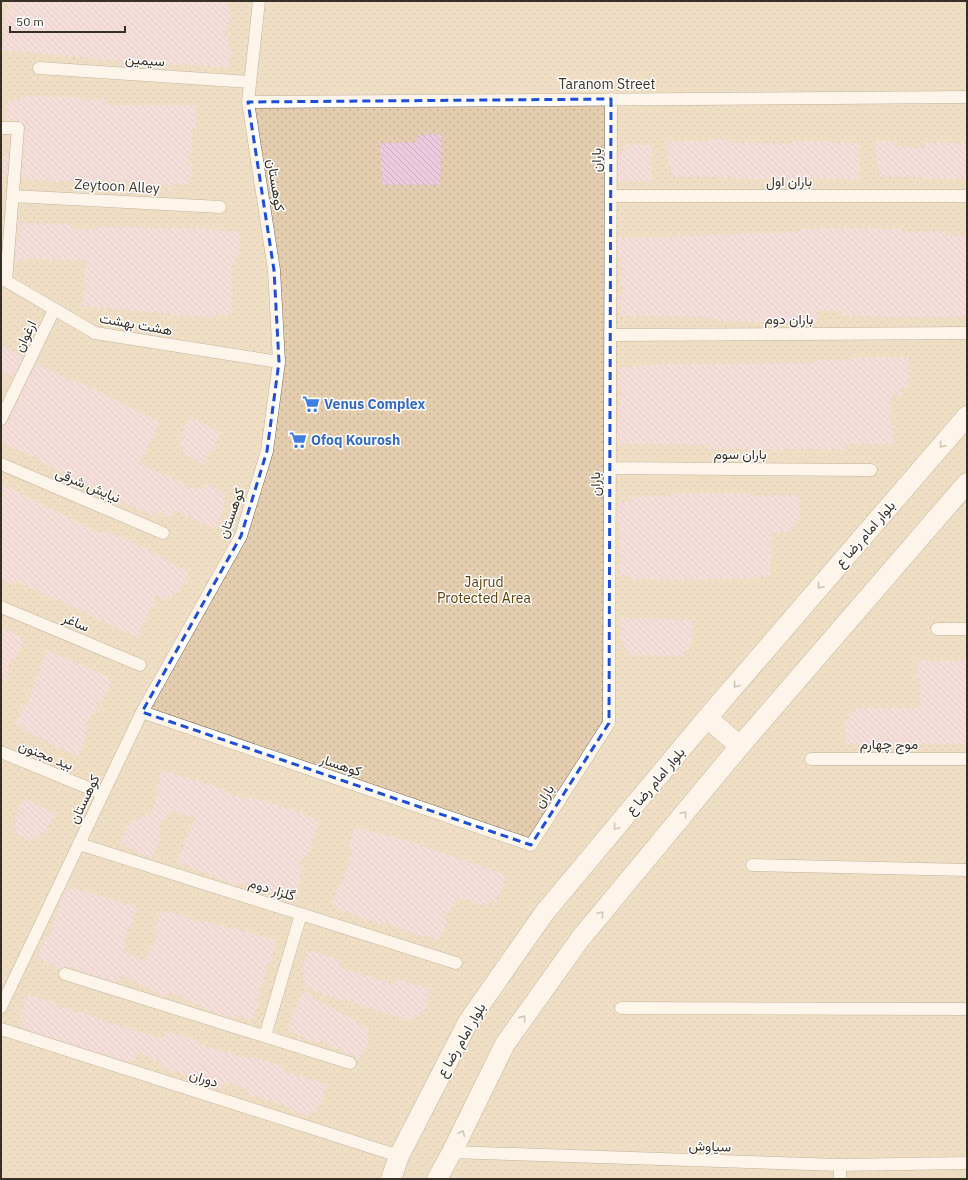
<svg xmlns="http://www.w3.org/2000/svg" width="968" height="1180" font-family="'IBM Plex Sans',Vazirmatn,sans-serif">
<defs>
<pattern id="grass-dots" width="8" height="8" patternUnits="userSpaceOnUse"><rect width="8" height="8" fill="#e3cdae"/><path d="M2 2h.1M6 6h.1" fill="none" stroke="#c3b096" stroke-width="1.8" stroke-linecap="round"/></pattern>
<pattern id="building-back-hatch" width="6" height="6" patternUnits="userSpaceOnUse"><rect width="6" height="6" fill="#edc9dd"/><path d="M-1 5l2 2M0 0l6 6M5-1l2 2" fill="none" stroke="#ccadbe"/></pattern>
</defs>
<rect width="100%" height="100%" fill="#fcecd7"/>
<!-- grass -->
<path fill="url(#grass-dots)" d="M 1,1 L 967,1 L 967,1179 L 1,1179 Z"/>
<!-- building -->
<path fill="url(#building-back-hatch)" d="M 9,1 L 228,1 L 231,18 L 224,36 L 229,37 L 228,46 L 231,46 L 229,67 L 132,62 L 2,50 L 5,16 Z
M 22,96 L 71,97 L 83,98 L 83,100 L 105,98 L 106,105 L 196,106 L 195,128 L 192,128 L 193,136 L 188,163 L 192,163 L 189,185 L 174,184 L 174,186 L 95,179 L 95,183 L 60,180 L 60,182 L 22,179 L 25,125 L 22,122 L 18,121 L 6,120 L 7,101 L 22,101 Z
M 442,134 L 440,185 L 382,185 L 380,143 L 418,142 L 418,135 Z
M 8,136 L 10,136 L 7,177 L 2,176 L 3,154 L 7,155 Z
M 711,139 L 732,139 L 731,142 L 793,144 L 792,141 L 860,143 L 859,179 L 804,178 L 804,179 L 753,179 L 715,177 L 672,177 L 666,146 L 669,146 L 668,141 L 712,141 Z
M 877,141 L 897,141 L 896,146 L 924,148 L 923,142 L 967,143 L 967,178 L 926,179 L 915,177 L 880,177 L 874,143 L 877,143 Z
M 625,145 L 652,145 L 652,182 L 618,181 L 618,159 L 620,159 L 619,151 L 625,151 Z
M 18,223 L 71,224 L 71,230 L 96,230 L 96,227 L 147,227 L 147,228 L 189,228 L 239,232 L 239,254 L 236,254 L 237,262 L 231,262 L 232,283 L 229,293 L 233,293 L 231,315 L 216,314 L 216,318 L 82,306 L 85,271 L 88,261 L 22,258 L 22,261 L 15,261 Z
M 847,228 L 891,229 L 902,230 L 902,232 L 935,231 L 946,232 L 946,236 L 967,235 L 967,317 L 879,317 L 841,315 L 840,311 L 818,310 L 818,322 L 753,322 L 717,321 L 717,318 L 706,318 L 706,317 L 620,316 L 620,294 L 624,294 L 620,276 L 621,259 L 618,259 L 618,238 L 673,238 L 673,236 L 800,232 L 800,229 Z
M 1,346 L 23,357 L 13,377 L 1,372 Z
M 898,357 L 909,358 L 909,381 L 906,380 L 907,387 L 901,388 L 902,394 L 893,394 L 889,423 L 893,423 L 893,445 L 845,444 L 845,450 L 811,449 L 747,450 L 747,449 L 708,449 L 707,445 L 617,444 L 617,422 L 619,422 L 617,415 L 621,389 L 618,389 L 618,368 L 666,364 L 817,363 L 817,360 L 852,360 L 852,358 Z
M 36,363 L 73,382 L 74,380 L 110,397 L 160,423 L 140,463 L 197,490 L 198,487 L 204,490 L 206,484 L 225,493 L 221,497 L 226,499 L 221,507 L 225,508 L 216,528 L 194,519 L 173,509 L 170,517 L 156,511 L 154,516 L 109,496 L 99,491 L 100,489 L 69,476 L 38,460 L 38,459 L 1,442 L 1,433 L 4,426 L 8,421 L 10,421 L 11,416 Z
M 191,417 L 221,433 L 211,453 L 208,451 L 204,465 L 180,452 L 183,448 L 179,445 L 184,438 L 180,436 Z
M 1,484 L 101,534 L 103,529 L 138,545 L 189,572 L 179,592 L 176,590 L 174,597 L 168,595 L 166,600 L 157,596 L 137,637 L 16,581 L 15,585 L 1,580 Z
M 718,493 L 751,494 L 751,496 L 788,495 L 799,496 L 799,519 L 796,518 L 797,526 L 791,526 L 792,532 L 771,532 L 770,577 L 755,577 L 755,578 L 667,580 L 667,579 L 632,579 L 631,576 L 620,576 L 620,533 L 618,533 L 620,524 L 617,524 L 617,502 L 631,502 L 631,497 L 668,496 L 668,494 Z
M 621,618 L 644,618 L 692,620 L 692,643 L 689,643 L 690,650 L 684,650 L 684,656 L 627,655 L 628,649 L 623,649 L 624,640 L 620,640 Z
M 1,627 L 24,640 L 14,660 L 11,658 L 5,682 L 1,681 Z
M 48,650 L 62,657 L 62,656 L 103,675 L 112,681 L 102,701 L 99,699 L 97,709 L 84,725 L 89,727 L 84,735 L 87,736 L 78,756 L 26,731 L 26,728 L 16,724 L 25,703 L 28,705 L 33,684 L 41,671 L 38,670 Z
M 918,661 L 967,661 L 967,744 L 846,744 L 846,721 L 849,722 L 848,714 L 854,714 L 854,708 L 919,708 L 922,682 L 918,683 Z
M 162,770 L 224,789 L 224,792 L 245,799 L 246,797 L 268,802 L 308,815 L 308,817 L 319,820 L 310,851 L 298,865 L 303,868 L 299,875 L 302,876 L 293,896 L 279,890 L 277,895 L 251,886 L 251,887 L 237,882 L 235,885 L 187,866 L 177,860 L 195,818 L 170,811 L 157,827 L 161,830 L 157,837 L 161,839 L 151,858 L 120,844 L 129,823 L 132,825 L 134,818 L 140,820 L 142,814 L 149,817 L 159,792 L 156,791 Z
M 25,798 L 55,813 L 45,833 L 42,832 L 40,839 L 34,836 L 32,842 L 13,832 L 17,828 L 13,826 L 18,818 L 14,817 Z
M 355,827 L 418,844 L 418,845 L 457,857 L 456,858 L 506,875 L 500,896 L 497,895 L 497,903 L 490,901 L 489,907 L 458,897 L 444,919 L 448,921 L 438,940 L 425,935 L 423,938 L 386,922 L 384,926 L 341,910 L 331,905 L 349,863 L 348,862 L 352,848 L 349,848 Z
M 67,886 L 136,907 L 130,929 L 127,928 L 124,951 L 145,961 L 158,931 L 154,931 L 161,910 L 183,916 L 204,924 L 205,921 L 220,925 L 266,937 L 276,941 L 271,963 L 267,961 L 265,980 L 256,990 L 261,993 L 256,1000 L 260,1002 L 251,1021 L 237,1016 L 236,1019 L 218,1014 L 170,992 L 167,997 L 120,975 L 117,982 L 82,972 L 71,966 L 70,968 L 64,967 L 60,969 L 37,958 L 46,937 L 49,939 L 52,926 L 60,906 L 58,906 Z
M 308,950 L 341,960 L 339,968 L 372,977 L 372,978 L 395,985 L 397,979 L 430,989 L 424,1011 L 421,1009 L 420,1017 L 414,1015 L 413,1021 L 304,988 L 305,987 L 304,987 L 307,982 L 302,980 L 305,972 L 301,971 Z
M 303,991 L 370,1030 L 366,1038 L 370,1039 L 360,1059 L 320,1040 L 318,1044 L 287,1029 Z
M 27,995 L 50,1001 L 60,1005 L 60,1007 L 93,1016 L 103,1021 L 163,1039 L 165,1031 L 187,1037 L 198,1041 L 197,1044 L 251,1059 L 251,1057 L 274,1063 L 284,1067 L 283,1071 L 326,1084 L 321,1105 L 317,1104 L 317,1112 L 311,1110 L 309,1116 L 290,1110 L 291,1107 L 247,1094 L 250,1089 L 223,1082 L 222,1089 L 202,1082 L 203,1080 L 161,1067 L 164,1063 L 139,1053 L 138,1055 L 135,1053 L 134,1061 L 128,1059 L 128,1062 L 25,1029 L 26,1027 L 21,1025 L 25,1017 L 21,1016 Z"/>
<g fill="none" stroke-linecap="round" stroke-linejoin="round">
<!-- street casing -->
<g stroke="#7c6b53" stroke-width="13">
<path id="street" d="M 39,68 L 250,82
M 248,102 L 967,97
M 1,128 L 18,128 L 6,281
M 13,196 L 220,207
M 611,196 L 967,196
M 1,278 L 95,333 L 279,362
M 610,335 L 967,333
M 1,419 L 54,310
M 1,464 L 163,533
M 610,468 L 871,470
M 1,607 L 140,665
M 937,629 L 967,629
M 142,712 L 531,845 L 609,723 L 611,99
M 1,752 L 103,794
M 811,759 L 967,759
M 79,844 L 456,963
M 752,865 L 967,870
M 65,974 L 350,1063
M 1,1007 L 142,712 L 241,536 L 267,451 L 279,362 L 274,270 L 248,102 L 259,1
M 621,1008 L 967,1009
M 1,1029 L 399,1156
M 265,1036 L 301,914
M 452,1152 L 840,1165 L 967,1163
M 840,1165 L 840,1179"/>
</g>
<!-- primary casing -->
<g stroke="#7c6b53" stroke-width="21">
<path id="primary" d="M 707,718 L 740,746
M 391,1179 L 399,1156 L 468,1022 L 545,912 L 707,718 L 967,416
M 437,1179 L 452,1152 L 505,1044 L 580,939 L 740,746 L 967,483"/>
</g>
<!-- street -->
<use href="#street" stroke="#fff" stroke-width="12"/>
<!-- primary -->
<use href="#primary" stroke="#fff" stroke-width="20"/>
</g>
<!-- one-way arrows -->
<defs><path id="oneway-chevron" d="M-2-3.5L2.5 0L-2 3.5" fill="none" stroke-width="1.6" stroke-linecap="round" stroke-linejoin="round"/></defs>
<g stroke="#9b9892">
<use href="#oneway-chevron" transform="translate(942 445) rotate(131)"/>
<use href="#oneway-chevron" transform="translate(820 586) rotate(131)"/>
<use href="#oneway-chevron" transform="translate(736 685) rotate(131)"/>
<use href="#oneway-chevron" transform="translate(684 814) rotate(-50)"/>
<use href="#oneway-chevron" transform="translate(616 827) rotate(130)"/>
<use href="#oneway-chevron" transform="translate(601 914) rotate(-50)"/>
<use href="#oneway-chevron" transform="translate(523 1018) rotate(-55)"/>
<use href="#oneway-chevron" transform="translate(462 1133) rotate(-64)"/>
</g>
<!-- marked area -->
<path d="M0 0H968V1180H0ZM 611,99 L 609,723 L 531,845 L 142,712 L 241,536 L 267,451 L 279,362 L 274,270 L 248,102 Z" fill="#fcecd7" fill-opacity=".55" fill-rule="evenodd"/>
<path fill="none" stroke="#1d4ed8" stroke-width="3" stroke-dasharray="8 5" stroke-linejoin="round" d="M 611,99 L 609,723 L 531,845 L 142,712 L 241,536 L 267,451 L 279,362 L 274,270 L 248,102 Z"/>
<!-- icons -->
<defs>
<g id="supermarket-bare" transform="scale(1.38)"><path d="M-6-5.5h2.5l.6 2H6L4.5 2H-2.5L-4.4-4H-6ZM-1.5 3.2a1.3 1.3 0 1 0 .1 0ZM3 3.2a1.3 1.3 0 1 0 .1 0Z" fill="#3f7fe0" stroke="#fff" stroke-width="2.5" paint-order="stroke"/></g>
</defs>
<g fill-rule="evenodd">
<use href="#supermarket-bare" x="311" y="404"/>
<use href="#supermarket-bare" x="298" y="440"/>
</g>
<g text-anchor="middle" dominant-baseline="central" stroke-width="3" stroke-linejoin="round" paint-order="stroke">
<!-- street labels -->
<g font-size="14" fill="#373026" stroke="#fff">
<text transform="translate(145 60) rotate(4)">سیمین</text>
<text x="607" y="84">Taranom Street</text>
<text transform="translate(596 160) rotate(-90)">باران</text>
<text x="789" y="181">باران اول</text>
<text transform="translate(276 185) rotate(81)">کوهستان</text>
<text transform="translate(117 186) rotate(3)">Zeytoon Alley</text>
<text x="789" y="319">باران دوم</text>
<text transform="translate(136 324) rotate(10)">هشت بهشت</text>
<text transform="translate(25 336) rotate(-64)">ارغوان</text>
<text x="740" y="454">باران سوم</text>
<text transform="translate(595 484) rotate(-90)">باران</text>
<text transform="translate(88 485) rotate(23)">نیایش شرقی</text>
<text transform="translate(231 513) rotate(-70)">کوهستان</text>
<text transform="translate(865 534) rotate(-49)">بلوار امام رضا ع</text>
<text transform="translate(76 622) rotate(22)">ساغر</text>
<text x="889" y="744">موج چهارم</text>
<text transform="translate(46 755) rotate(22)">بید مجنون</text>
<text transform="translate(341 765) rotate(19)">کوهسار</text>
<text transform="translate(655 781) rotate(-50)">بلوار امام رضا ع</text>
<text transform="translate(544 796) rotate(-57)">باران</text>
<text transform="translate(84 799) rotate(-64)">کوهستان</text>
<text transform="translate(272 889) rotate(17)">گلزار دوم</text>
<text transform="translate(461 1040) rotate(-60)">بلوار امام رضا ع</text>
<text transform="translate(204 1078) rotate(18)">دوران</text>
<text transform="translate(710 1146) rotate(2)">سیاوش</text>
</g>
<!-- shop labels -->
<g font-size="14" font-weight="bold" fill="#366cbe" stroke="#fff" text-anchor="start">
<text x="324" y="404">Venus Complex</text>
<text x="311" y="440">Ofoq Kourosh</text>
</g>
<!-- park labels -->
<g font-size="14" fill="#5c3d05" stroke="#fff">
<text x="484" y="582">Jajrud<tspan x="484" dy="16">Protected Area</tspan></text>
</g>
</g>
<!-- border -->
<rect width="968" height="1180" fill="none" stroke="#373026" stroke-width="4"/>
<!-- scale -->
<path d="M10 26v6h115v-6" fill="none" stroke="#373026" stroke-width="2"/>
<text x="16" y="26" font-size="12" fill="#373026" stroke="#ffffff" stroke-width="3" paint-order="stroke">50 m</text>
</svg>
